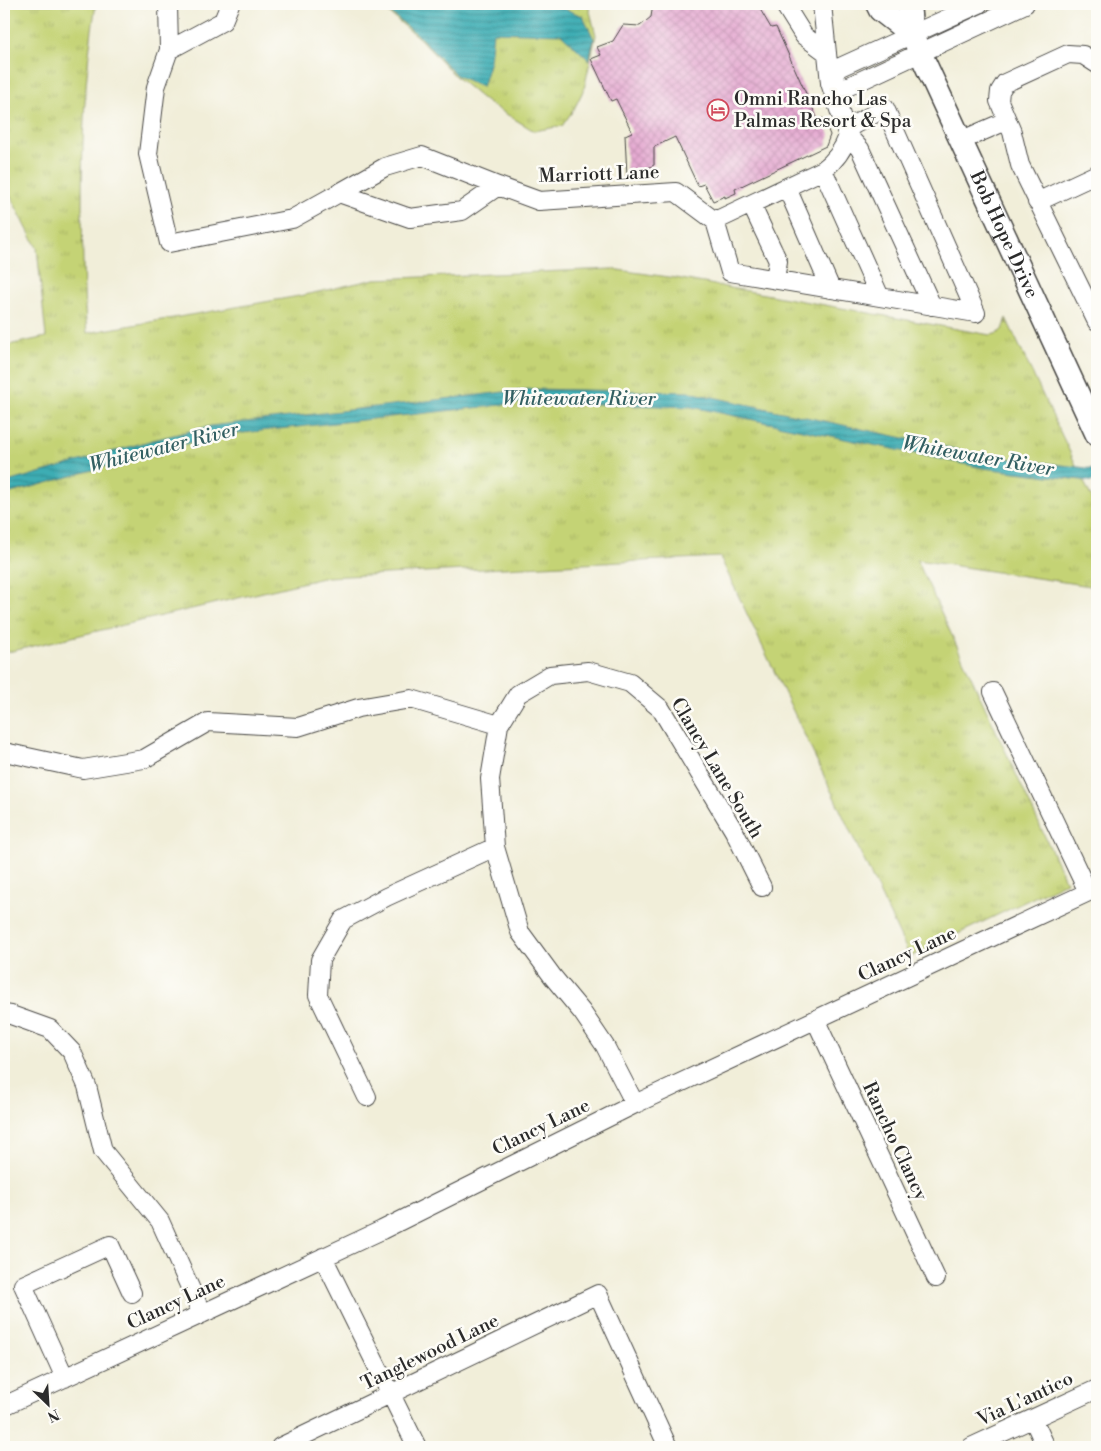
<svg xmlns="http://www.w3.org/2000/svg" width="1101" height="1451" font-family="'Libre Bodoni',serif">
<defs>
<pattern id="grass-tufts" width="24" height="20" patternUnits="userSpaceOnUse" patternTransform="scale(1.25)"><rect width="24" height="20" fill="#c4d375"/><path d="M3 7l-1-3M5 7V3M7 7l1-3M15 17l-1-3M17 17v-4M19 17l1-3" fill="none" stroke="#a9b565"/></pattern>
<pattern id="water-rules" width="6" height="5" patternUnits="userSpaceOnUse" patternTransform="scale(1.25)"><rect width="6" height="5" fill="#3cadb4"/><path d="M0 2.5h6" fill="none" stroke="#338d93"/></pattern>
<pattern id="building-cross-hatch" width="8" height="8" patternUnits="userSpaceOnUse" patternTransform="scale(1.25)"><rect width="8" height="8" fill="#e5aad1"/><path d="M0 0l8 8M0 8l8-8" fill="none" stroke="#c592b4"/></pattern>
</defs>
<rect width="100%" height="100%" fill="#fdfcf7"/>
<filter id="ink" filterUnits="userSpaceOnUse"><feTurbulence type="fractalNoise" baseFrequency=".02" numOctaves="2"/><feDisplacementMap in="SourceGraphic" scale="10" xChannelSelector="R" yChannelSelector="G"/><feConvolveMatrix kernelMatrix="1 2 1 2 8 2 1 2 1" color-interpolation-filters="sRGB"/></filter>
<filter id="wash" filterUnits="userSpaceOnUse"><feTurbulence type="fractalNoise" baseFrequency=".0096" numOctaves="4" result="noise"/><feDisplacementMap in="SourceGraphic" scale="20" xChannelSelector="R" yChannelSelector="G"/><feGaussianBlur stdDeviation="1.12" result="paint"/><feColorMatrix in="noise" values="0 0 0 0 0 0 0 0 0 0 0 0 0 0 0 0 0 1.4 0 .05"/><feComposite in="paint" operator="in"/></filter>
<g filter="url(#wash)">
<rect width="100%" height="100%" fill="#f1eed9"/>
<!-- grass -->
<path fill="url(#grass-tufts)" stroke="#787f50" d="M 4,4 L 96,4 C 84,73 82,145 82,215 C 83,255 83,294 87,333 L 305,295 L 375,279 L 611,269 L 676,278 L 990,335 C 1000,334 1006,328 1006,318 L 1097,509 L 1097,587 L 917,560 L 1066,882 L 910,957 L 720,557 L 327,577 L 4,653 L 4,346 L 46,337 L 37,248 L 4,184 Z
M 378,4 L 588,4 L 596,35 L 584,89 L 574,109 L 562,126 L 534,131 L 485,101 L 455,76 L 420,39 Z"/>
<!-- water -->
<path fill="url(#water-rules)" stroke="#346c70" d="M 380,4 L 551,4 L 583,16 L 594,39 L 589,60 L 561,34 L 493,32 L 490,61 L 482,87 L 456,75 L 419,36 Z
M 530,389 L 689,392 L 983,455 L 1094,469 L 1097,482 L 983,468 L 692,407 L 529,402 L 214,436 L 4,495 L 4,483 L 153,440 L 211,426 Z"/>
<g id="blocks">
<!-- building -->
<path fill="url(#building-cross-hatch)" d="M 653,4 L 757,4 L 771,28 L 776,27 L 818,120 L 823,118 L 830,135 L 826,146 L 735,189 L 736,193 L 725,198 L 725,196 L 713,201 L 704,184 L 698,186 L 675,137 L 654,147 L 654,165 L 638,173 L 637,176 L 627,177 L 625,135 L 632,132 L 616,99 L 611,101 L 591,59 L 601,55 L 597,47 L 613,41 L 623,25 L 640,26 L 651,17 Z"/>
</g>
</g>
<g filter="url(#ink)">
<use href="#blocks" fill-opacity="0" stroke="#494845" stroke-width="1"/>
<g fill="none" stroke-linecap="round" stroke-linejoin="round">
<!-- minor casing -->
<g stroke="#494845" stroke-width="20">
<path id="minor" d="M 168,4 L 169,50 L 156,87 L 148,154 L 169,243 L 292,219 L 339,193 L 410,218 L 462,211 L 498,186 L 539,201 L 676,192 L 715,221 L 823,170 C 835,161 843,150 848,136 L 830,83 L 822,4
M 784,4 L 804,36 L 827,53
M 169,50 L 223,21 L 230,4
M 1097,64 L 1083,55 L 1068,54 L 1005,83 L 1000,91 L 999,101 L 1012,132 L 1020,165 L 1097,322
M 830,83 L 847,87 L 1025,4
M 830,83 L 838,68 L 979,4
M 848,136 L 860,149 L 932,306
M 960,141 L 1006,121
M 823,170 L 880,297
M 787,188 L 831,289
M 339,193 L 385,167 L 422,156 L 498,186
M 1037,202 L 1097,174
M 751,204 L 778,261 L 775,279
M 715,221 L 730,272 L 976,313 L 885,108 L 846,129
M 993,692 L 1088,892
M 4,754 L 9,753 L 83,769 L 144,759 L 208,722 L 298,727 L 358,708 L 411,699 L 499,725
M 4,1014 L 11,1015 L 50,1029 L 72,1052 L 87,1086 L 103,1151 L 160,1221 L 202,1314
M 816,1021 L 936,1278
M 367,1097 L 318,995 L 320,960 L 343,920 L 386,897 L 495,847
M 635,1104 L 605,1046 L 582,1012 L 553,977 L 520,932 L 495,847 L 490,779 L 499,725 L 518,694 L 550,675 L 588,671 L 630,683 L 661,709 L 734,831 L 762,887
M 323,1257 L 417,1447
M 65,1378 L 23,1285 L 110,1245 L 132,1293
M 4,1406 L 382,1230 L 635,1104 L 1097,888
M 1033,1419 L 1046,1447
M 280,1447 L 598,1294 L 668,1447
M 971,1447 L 1097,1389"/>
</g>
<!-- major casing -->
<g stroke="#494845" stroke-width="25">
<g id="major">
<path d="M 877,4 L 880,10 L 912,35"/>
<path id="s1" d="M 909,4 L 912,35 L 1097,435"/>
</g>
</g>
<!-- minor -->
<use href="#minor" stroke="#fff" stroke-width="18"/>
<!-- major -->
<use href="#major" stroke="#fff" stroke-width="22"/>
</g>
</g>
<!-- icons -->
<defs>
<g id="hotel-ring" transform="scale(1.125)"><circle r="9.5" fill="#fdfcf7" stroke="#d1495b" stroke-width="1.5"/><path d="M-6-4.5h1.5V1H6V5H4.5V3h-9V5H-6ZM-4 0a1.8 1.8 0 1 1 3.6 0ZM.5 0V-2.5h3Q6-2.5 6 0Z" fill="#d1495b"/></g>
</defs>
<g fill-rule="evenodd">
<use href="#hotel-ring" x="718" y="110"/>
</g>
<g text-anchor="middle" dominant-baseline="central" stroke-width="5" stroke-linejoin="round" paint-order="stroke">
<!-- poi labels -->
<g font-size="19" fill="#2b2b2b" stroke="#fdfcf7" text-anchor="start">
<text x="734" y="99">Omni Rancho Las<tspan x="734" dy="22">Palmas Resort &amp; Spa</tspan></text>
</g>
<!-- street labels -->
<g font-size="19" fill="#2b2b2b" stroke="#fdfcf7">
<text transform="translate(599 174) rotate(-2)">Marriott Lane</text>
<text stroke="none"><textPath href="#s1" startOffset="251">Bob Hope Drive</textPath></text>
<text transform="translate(717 768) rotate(59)">Clancy Lane South</text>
<text transform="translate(907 954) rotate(-25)">Clancy Lane</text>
<text transform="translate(541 1127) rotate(-26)">Clancy Lane</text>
<text transform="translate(895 1141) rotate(65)">Rancho Clancy</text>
<text transform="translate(176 1302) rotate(-25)">Clancy Lane</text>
<text transform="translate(430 1352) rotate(-26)">Tanglewood Lane</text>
<text transform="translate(1025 1399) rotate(-25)">Via L'antico</text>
</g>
<!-- water labels -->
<g font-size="20" font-style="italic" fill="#325f62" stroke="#fdfcf7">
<text x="579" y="399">Whitewater River</text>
<text transform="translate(164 448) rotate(-14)">Whitewater River</text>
<text transform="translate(978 457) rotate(10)">Whitewater River</text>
</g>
</g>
<!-- margin -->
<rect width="1101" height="1451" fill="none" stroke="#fdfcf7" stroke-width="20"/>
<!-- north arrow -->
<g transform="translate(48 1404) rotate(155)" stroke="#fdfcf7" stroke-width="4" paint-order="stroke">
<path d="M0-4L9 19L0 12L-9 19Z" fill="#2b2b2b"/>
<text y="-8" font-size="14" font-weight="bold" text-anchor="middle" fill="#2b2b2b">N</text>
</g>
</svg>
